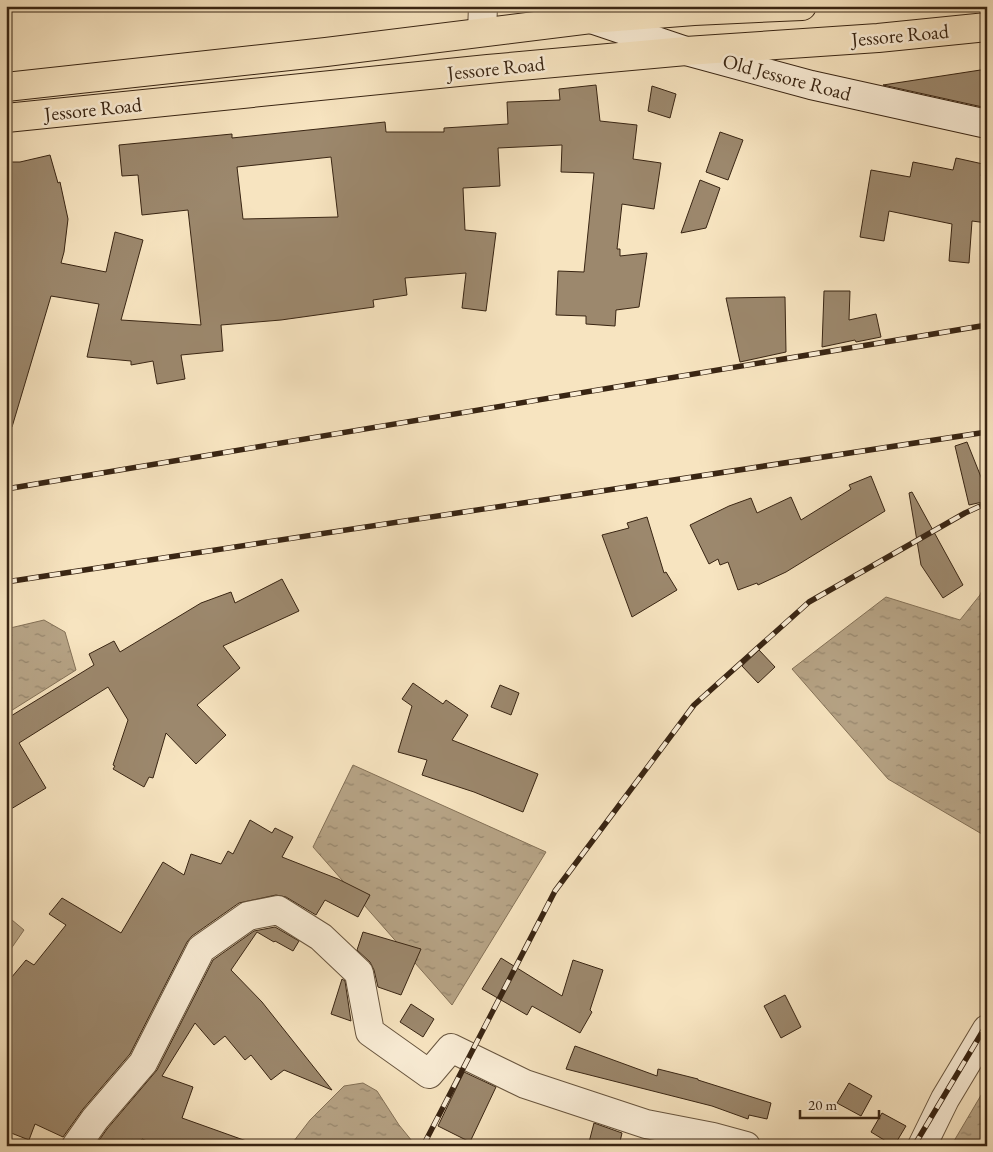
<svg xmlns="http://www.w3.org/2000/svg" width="993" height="1152" font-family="'EB Garamond',serif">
<defs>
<pattern id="water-ripples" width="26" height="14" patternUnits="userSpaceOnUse" patternTransform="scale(1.25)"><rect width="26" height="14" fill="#b6a385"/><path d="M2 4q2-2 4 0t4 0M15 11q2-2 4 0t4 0" fill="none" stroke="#95856c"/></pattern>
</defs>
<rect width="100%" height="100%" fill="#f7e4c0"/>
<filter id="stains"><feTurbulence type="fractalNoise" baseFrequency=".004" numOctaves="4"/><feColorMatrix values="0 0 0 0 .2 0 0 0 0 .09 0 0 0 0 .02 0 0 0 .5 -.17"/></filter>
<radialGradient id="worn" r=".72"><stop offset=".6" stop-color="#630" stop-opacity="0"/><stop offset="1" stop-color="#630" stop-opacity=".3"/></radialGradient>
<!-- water -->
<path fill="url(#water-ripples)" stroke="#847157" d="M 987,578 L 987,837 L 888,779 L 792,669 L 886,597 L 960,620 L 980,595 Z
M 44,620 L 65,632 L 76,670 L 6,714 L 6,629 Z
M 353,765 L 546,852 L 452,1005 L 313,847 Z
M 6,915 L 24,930 L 6,956 Z
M 363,1083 L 377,1091 L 399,1125 L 412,1141 L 412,1146 L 290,1146 L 310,1120 L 344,1086 Z
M 987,1085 L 987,1146 L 965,1146 L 954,1141 Z"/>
<!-- building -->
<path fill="#9c886d" stroke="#392513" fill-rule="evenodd" d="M 987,69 L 987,108 L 883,85 Z
M 596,85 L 600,121 L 637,125 L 633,159 L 661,163 L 654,209 L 622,204 L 617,249 L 620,249 L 620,256 L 647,253 L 639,307 L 616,310 L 615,326 L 586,324 L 586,316 L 556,315 L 558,271 L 584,272 L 594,173 L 561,172 L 562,145 L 498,148 L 500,186 L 463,188 L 465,230 L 496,233 L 486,311 L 462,308 L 466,273 L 405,278 L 407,295 L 373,300 L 374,307 L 281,320 L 221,325 L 223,351 L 181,355 L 185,379 L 157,384 L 153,361 L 131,365 L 131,361 L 87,357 L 99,304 L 51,296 L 12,427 L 6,426 L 6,162 L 20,162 L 50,155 L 58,183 L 60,182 L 68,219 L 64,252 L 61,263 L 106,272 L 115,232 L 143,240 L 121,320 L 201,325 L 188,210 L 142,215 L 138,175 L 122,176 L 119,145 L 232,134 L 232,138 L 385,122 L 386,132 L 444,132 L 444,128 L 508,124 L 507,102 L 560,100 L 559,89 ZM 331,157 L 338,217 L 243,219 L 237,167 Z
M 652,86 L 676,94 L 670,118 L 648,111 Z
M 720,132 L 743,140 L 728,180 L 706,172 Z
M 956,158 L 983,164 L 981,176 L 987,177 L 987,223 L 972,221 L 969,263 L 949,261 L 952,224 L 889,211 L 884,241 L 860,237 L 871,170 L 910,177 L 913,162 L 953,170 Z
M 700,180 L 720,188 L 706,228 L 681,233 Z
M 824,291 L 850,291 L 849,320 L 876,314 L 881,337 L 856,342 L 855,340 L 822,347 Z
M 785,297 L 786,352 L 740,362 L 726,298 Z
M 967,442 L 987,492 L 987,501 L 969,505 L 955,446 Z
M 871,476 L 885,511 L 786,572 L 758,585 L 757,583 L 738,590 L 728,562 L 720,565 L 718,559 L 709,564 L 690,525 L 729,506 L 751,498 L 757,513 L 791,497 L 801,520 L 851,489 L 849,485 Z
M 912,492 L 963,585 L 943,598 L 921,565 L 909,493 Z
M 647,517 L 664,573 L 666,572 L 677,590 L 632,617 L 602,535 L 629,528 L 627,523 Z
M 282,579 L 299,611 L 223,646 L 240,668 L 197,705 L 226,735 L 196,764 L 166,733 L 153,778 L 149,777 L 144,787 L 113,769 L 115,766 L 113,765 L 128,720 L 108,687 L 19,743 L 46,788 L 6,812 L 6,719 L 94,665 L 89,654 L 114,641 L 120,652 L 201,603 L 231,592 L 235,603 Z
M 759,650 L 775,667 L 758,683 L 742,666 Z
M 413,683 L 443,704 L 446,700 L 468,715 L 452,740 L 538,774 L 523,812 L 474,792 L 422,775 L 427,760 L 398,752 L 412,706 L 402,699 Z
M 500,685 L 519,693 L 511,715 L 491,707 Z
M 250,820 L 272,833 L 275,828 L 293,837 L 282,857 L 338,879 L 370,895 L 358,917 L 325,900 L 316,915 L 286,897 L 276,895 L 239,903 L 192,936 L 187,942 L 130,1054 L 83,1109 L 63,1137 L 35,1124 L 29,1140 L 6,1131 L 6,984 L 26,960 L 34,965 L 66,925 L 49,914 L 62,898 L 121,933 L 163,862 L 184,875 L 191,854 L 221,864 L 228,851 L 233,854 Z
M 275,927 L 299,941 L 293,951 L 275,941 L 274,942 L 257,932 L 231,970 L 262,1002 L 332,1090 L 284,1070 L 271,1080 L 251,1055 L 245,1060 L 225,1036 L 214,1045 L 195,1023 L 162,1076 L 193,1087 L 182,1118 L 252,1143 L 251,1146 L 160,1146 L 142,1139 L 140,1146 L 95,1146 L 107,1129 L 157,1070 L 213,960 L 254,931 Z
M 363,932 L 421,949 L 401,995 L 378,987 L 374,970 L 370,962 L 357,950 Z
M 501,958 L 562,996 L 573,960 L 603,970 L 590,1010 L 592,1012 L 580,1033 L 532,1006 L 527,1015 L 482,989 Z
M 342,979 L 345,981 L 351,1021 L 331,1014 Z
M 785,995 L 801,1027 L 781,1038 L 764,1006 Z
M 411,1004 L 434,1019 L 423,1037 L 400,1022 Z
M 575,1046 L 657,1076 L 658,1069 L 698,1079 L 698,1080 L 771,1103 L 767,1119 L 749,1115 L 748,1119 L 712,1106 L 566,1069 Z
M 464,1072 L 496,1087 L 470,1142 L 438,1126 Z
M 849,1083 L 872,1096 L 861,1116 L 837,1103 Z
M 882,1113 L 906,1126 L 894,1146 L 871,1132 Z
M 594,1123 L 622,1133 L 619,1146 L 588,1146 Z"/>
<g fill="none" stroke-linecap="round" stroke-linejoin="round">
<!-- street casing -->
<g stroke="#68553e" stroke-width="30">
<path id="street" d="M 482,32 L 483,6
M 76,1146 L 95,1119 L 143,1063 L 201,949 L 248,916 L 278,910 L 321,937 L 359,973 L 370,1032 L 429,1074 L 451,1048 L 525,1084 L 646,1124 L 713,1137 L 746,1146
M 922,1146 L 945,1099 L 987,1029"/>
</g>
<!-- secondary casing -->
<g stroke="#392513" stroke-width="30">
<path id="secondary" d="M 591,19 L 686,51 L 811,85 L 987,124"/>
</g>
<!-- highway casing -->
<g stroke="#392513" stroke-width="30">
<path id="highway" d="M 6,87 L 326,52 L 591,19 L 694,11 L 802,6
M 6,118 L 488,69 L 686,51 L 878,38 L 987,27"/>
</g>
<!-- street -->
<use href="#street" stroke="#faedd6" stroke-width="28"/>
<!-- secondary -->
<use href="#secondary" stroke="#faedd6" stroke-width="28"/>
<!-- highway -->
<use href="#highway" stroke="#f7e4c0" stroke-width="28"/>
<!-- rail casing -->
<g stroke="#392513" stroke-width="5.5">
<path id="rail" d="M 6,489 L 987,325
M 6,582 L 987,432
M 423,1146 L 555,891 L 694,705 L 809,602 L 965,513 L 987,503
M 914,1146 L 987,1024"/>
</g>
<!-- rail -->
<use href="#rail" stroke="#faedd6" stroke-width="4" stroke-dasharray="11" stroke-linecap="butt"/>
</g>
<g text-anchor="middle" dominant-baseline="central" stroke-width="5" stroke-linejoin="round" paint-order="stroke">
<!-- street labels -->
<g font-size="20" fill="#392513" stroke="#faedd6">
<text transform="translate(900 35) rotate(-5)">Jessore Road</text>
<text transform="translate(496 68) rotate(-6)">Jessore Road</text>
<text transform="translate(787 77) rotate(15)">Old Jessore Road</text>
<text transform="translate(93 109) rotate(-6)">Jessore Road</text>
</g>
</g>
<!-- margin -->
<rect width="993" height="1152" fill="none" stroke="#f7e4c0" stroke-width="25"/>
<rect x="8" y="8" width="978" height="1137" fill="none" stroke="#392513" stroke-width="2.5"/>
<rect x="12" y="12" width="968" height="1127" fill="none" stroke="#392513"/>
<!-- scale -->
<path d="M800 1110v8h79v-8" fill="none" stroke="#392513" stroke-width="2.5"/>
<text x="808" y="1110" font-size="15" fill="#392513" stroke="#faedd6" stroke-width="4" paint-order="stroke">20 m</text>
<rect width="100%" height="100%" filter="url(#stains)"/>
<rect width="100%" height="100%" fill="url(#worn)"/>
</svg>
